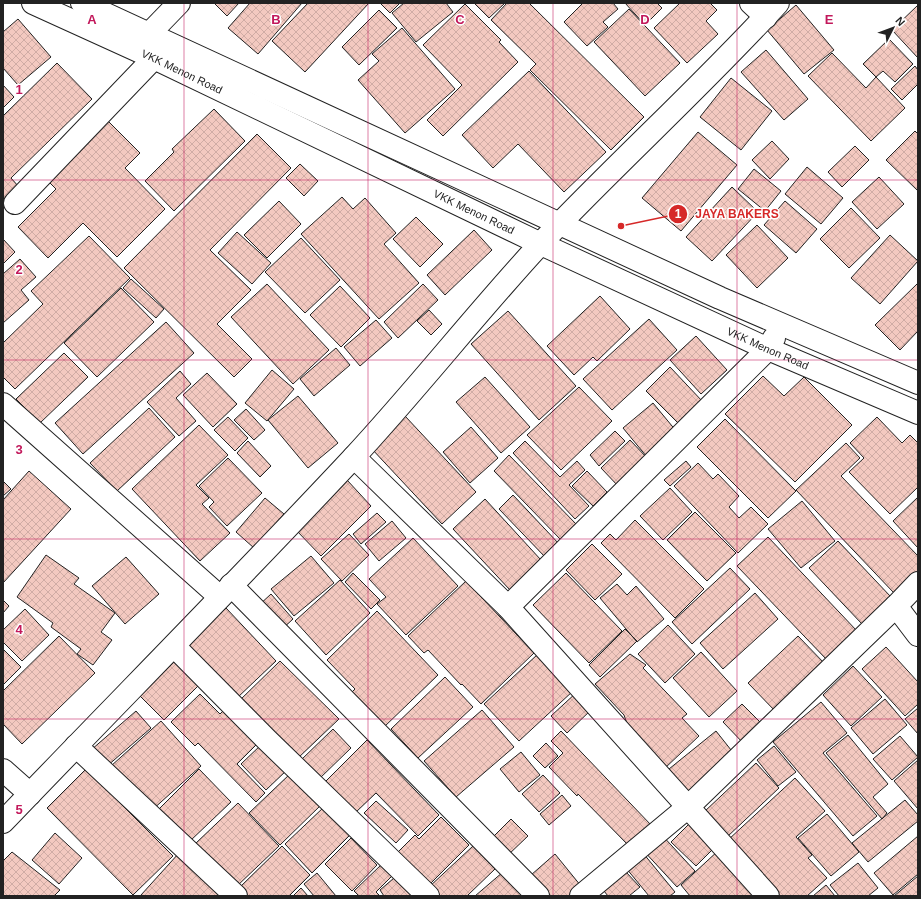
<svg xmlns="http://www.w3.org/2000/svg" width="921" height="899" font-family="Helvetica,sans-serif">
<defs>
<pattern id="building-cross-hatch" width="8" height="8" patternUnits="userSpaceOnUse"><rect width="8" height="8" fill="#f3c9c0"/><path d="M0 0l8 8M0 8l8-8" fill="none" stroke="#d0aca5"/></pattern>
</defs>
<rect width="100%" height="100%" fill="#fff"/>
<!-- building -->
<path fill="url(#building-cross-hatch)" stroke="#222" d="M 214,3 L 239,3 L 227,16 Z
M 250,3 L 302,3 L 258,54 L 228,28 Z
M 308,3 L 369,3 L 305,72 L 272,41 Z
M 380,3 L 400,3 L 390,13 Z
M 404,3 L 446,3 L 453,12 L 416,42 L 392,13 Z
M 474,3 L 505,3 L 489,18 Z
M 507,3 L 529,3 L 644,117 L 611,150 L 530,70 L 536,64 L 491,20 Z
M 583,3 L 613,3 L 618,9 L 603,22 L 608,27 L 587,46 L 564,22 Z
M 625,3 L 657,3 L 662,8 L 645,25 Z
M 680,3 L 710,3 L 717,10 L 706,21 L 718,34 L 687,63 L 654,28 Z
M 465,4 L 501,40 L 499,42 L 518,62 L 443,136 L 427,120 L 462,85 L 423,45 Z
M 796,5 L 834,50 L 804,74 L 767,30 Z
M 918,5 L 918,58 L 892,30 Z
M 629,9 L 680,63 L 645,96 L 594,42 Z
M 379,10 L 397,28 L 359,65 L 342,47 Z
M 18,19 L 51,57 L 18,85 L 3,68 L 3,32 Z
M 402,28 L 455,89 L 405,133 L 358,80 L 379,61 L 372,54 Z
M 889,39 L 913,64 L 895,82 L 883,71 L 876,77 L 863,64 Z
M 766,50 L 808,99 L 784,120 L 741,72 Z
M 832,53 L 866,88 L 876,77 L 905,108 L 871,141 L 808,76 Z
M 57,63 L 92,99 L 11,178 L 19,187 L 3,203 L 3,116 Z
M 915,66 L 918,70 L 918,84 L 902,100 L 891,89 Z
M 529,71 L 606,152 L 564,192 L 518,144 L 493,168 L 462,135 Z
M 731,78 L 772,111 L 741,150 L 700,117 Z
M 3,85 L 14,97 L 3,108 Z
M 214,109 L 245,141 L 174,211 L 145,181 L 174,152 L 172,149 Z
M 107,120 L 140,153 L 125,168 L 165,209 L 117,257 L 83,223 L 48,258 L 18,227 L 56,189 L 47,180 Z
M 915,131 L 918,134 L 918,191 L 886,160 Z
M 698,132 L 737,165 L 681,231 L 642,198 Z
M 257,134 L 291,168 L 210,250 L 251,290 L 217,324 L 252,359 L 234,377 L 124,268 Z
M 772,141 L 789,159 L 770,179 L 752,160 Z
M 855,146 L 869,160 L 842,187 L 828,172 Z
M 300,164 L 318,181 L 304,196 L 286,178 Z
M 807,167 L 843,198 L 821,224 L 785,194 Z
M 754,169 L 781,191 L 765,211 L 738,189 Z
M 879,177 L 904,204 L 877,229 L 852,202 Z
M 732,187 L 758,212 L 712,261 L 686,237 Z
M 342,197 L 353,209 L 365,198 L 396,233 L 384,244 L 419,283 L 379,319 L 301,234 Z
M 279,201 L 301,224 L 267,258 L 244,235 Z
M 785,201 L 817,229 L 796,253 L 764,225 Z
M 851,208 L 880,238 L 849,268 L 820,239 Z
M 416,217 L 443,244 L 420,267 L 393,239 Z
M 757,225 L 788,258 L 757,288 L 726,255 Z
M 474,230 L 492,250 L 445,295 L 427,275 Z
M 237,232 L 271,263 L 252,284 L 218,253 Z
M 890,235 L 918,261 L 880,304 L 851,278 Z
M 89,236 L 130,278 L 15,389 L 3,377 L 3,343 L 43,304 L 31,291 Z
M 301,238 L 340,280 L 305,313 L 265,272 Z
M 3,239 L 15,252 L 3,264 Z
M 20,259 L 36,277 L 21,290 L 29,300 L 3,323 L 3,274 Z
M 131,279 L 164,309 L 156,318 L 123,288 Z
M 918,283 L 918,331 L 900,350 L 875,325 Z
M 267,284 L 329,350 L 293,384 L 231,317 Z
M 423,284 L 438,300 L 398,338 L 384,322 Z
M 340,286 L 370,318 L 341,347 L 310,315 Z
M 121,288 L 154,322 L 97,377 L 64,343 Z
M 600,296 L 630,329 L 597,361 L 593,357 L 574,375 L 547,346 Z
M 429,310 L 442,324 L 431,335 L 417,321 Z
M 508,311 L 576,386 L 539,420 L 471,344 Z
M 649,319 L 677,350 L 612,410 L 583,379 Z
M 376,320 L 392,338 L 360,366 L 344,347 Z
M 166,322 L 194,353 L 83,454 L 55,423 Z
M 696,336 L 727,370 L 701,394 L 670,360 Z
M 336,348 L 350,365 L 314,396 L 300,379 Z
M 64,353 L 88,377 L 40,423 L 16,399 Z
M 670,367 L 703,402 L 680,425 L 646,391 Z
M 272,370 L 294,389 L 267,421 L 245,403 Z
M 180,371 L 191,384 L 176,398 L 196,421 L 179,436 L 147,402 Z
M 207,373 L 237,404 L 213,427 L 183,395 Z
M 763,376 L 784,396 L 804,377 L 852,425 L 795,482 L 725,414 Z
M 485,377 L 530,427 L 501,453 L 456,402 Z
M 579,387 L 612,421 L 561,470 L 527,435 Z
M 298,396 L 338,443 L 308,468 L 268,420 Z
M 653,403 L 677,432 L 647,457 L 623,428 Z
M 149,408 L 175,437 L 117,491 L 90,463 Z
M 246,409 L 265,430 L 254,440 L 234,420 Z
M 405,416 L 476,492 L 442,524 L 371,448 Z
M 228,417 L 248,438 L 235,451 L 214,430 Z
M 877,417 L 902,443 L 910,435 L 918,443 L 918,487 L 890,514 L 849,472 L 864,458 L 850,443 Z
M 725,419 L 796,491 L 768,518 L 697,447 Z
M 199,425 L 228,455 L 196,485 L 209,498 L 202,504 L 230,533 L 200,561 L 132,489 Z
M 471,427 L 498,458 L 470,483 L 443,452 Z
M 615,431 L 625,441 L 599,466 L 590,455 Z
M 630,440 L 648,459 L 619,487 L 601,468 Z
M 248,441 L 271,466 L 260,477 L 237,453 Z
M 525,441 L 560,477 L 577,461 L 585,470 L 569,485 L 589,506 L 575,519 L 513,453 Z
M 846,443 L 860,458 L 841,476 L 918,556 L 918,571 L 894,593 L 796,490 Z
M 509,455 L 577,525 L 561,540 L 494,471 Z
M 228,458 L 262,493 L 227,526 L 209,507 L 214,502 L 199,486 Z
M 686,461 L 691,467 L 670,486 L 664,480 Z
M 698,463 L 713,479 L 718,474 L 739,496 L 729,507 L 739,518 L 751,507 L 768,524 L 738,553 L 674,486 Z
M 29,471 L 71,509 L 3,583 L 3,500 Z
M 587,471 L 607,492 L 593,506 L 572,486 Z
M 347,480 L 371,506 L 321,556 L 296,530 Z
M 3,481 L 11,489 L 3,496 Z
M 670,488 L 692,512 L 663,540 L 640,516 Z
M 513,495 L 560,545 L 546,558 L 499,509 Z
M 918,497 L 918,548 L 893,521 Z
M 265,498 L 284,514 L 254,548 L 236,532 Z
M 485,499 L 541,560 L 510,590 L 453,529 Z
M 802,501 L 835,541 L 801,568 L 768,529 Z
M 695,512 L 736,553 L 707,581 L 667,540 Z
M 377,513 L 386,522 L 361,544 L 353,534 Z
M 635,520 L 704,589 L 675,618 L 601,543 L 610,534 L 616,540 Z
M 392,521 L 406,538 L 379,561 L 365,544 Z
M 349,534 L 369,555 L 342,581 L 321,559 Z
M 768,537 L 857,631 L 827,660 L 737,566 Z
M 413,538 L 458,586 L 406,635 L 377,604 L 386,597 L 369,579 Z
M 838,541 L 891,597 L 862,624 L 809,568 Z
M 592,544 L 622,574 L 595,600 L 566,570 Z
M 46,555 L 79,578 L 74,584 L 115,613 L 101,632 L 112,640 L 93,665 L 77,654 L 81,649 L 51,627 L 53,623 L 17,597 Z
M 311,556 L 334,583 L 294,616 L 271,589 Z
M 126,557 L 159,594 L 125,624 L 92,586 Z
M 730,568 L 750,589 L 692,644 L 672,622 Z
M 353,573 L 380,600 L 371,609 L 345,582 Z
M 566,573 L 622,631 L 589,663 L 533,605 Z
M 340,580 L 370,613 L 326,655 L 295,621 Z
M 466,581 L 534,653 L 481,704 L 462,684 L 461,685 L 428,650 L 424,653 L 408,636 Z
M 617,584 L 627,595 L 636,586 L 664,619 L 637,642 L 600,598 Z
M 755,593 L 778,619 L 723,669 L 700,643 Z
M 271,594 L 293,619 L 280,631 L 258,606 Z
M 3,600 L 9,606 L 3,613 Z
M 226,608 L 276,661 L 237,698 L 187,646 Z
M 25,609 L 49,635 L 22,661 L 3,642 L 3,630 Z
M 377,611 L 438,675 L 383,728 L 350,694 L 355,689 L 327,660 Z
M 668,625 L 695,654 L 665,683 L 638,654 Z
M 625,629 L 637,641 L 600,677 L 589,665 Z
M 59,636 L 95,673 L 22,744 L 3,724 L 3,691 Z
M 798,636 L 826,665 L 777,713 L 748,683 Z
M 886,647 L 918,682 L 918,704 L 905,716 L 862,669 Z
M 3,649 L 21,667 L 3,685 Z
M 701,652 L 737,691 L 709,717 L 673,678 Z
M 538,654 L 573,691 L 519,741 L 484,704 Z
M 630,654 L 646,665 L 643,668 L 687,714 L 682,718 L 699,736 L 664,769 L 631,735 L 624,715 L 595,684 Z
M 178,658 L 202,682 L 164,720 L 140,696 Z
M 280,661 L 339,719 L 297,759 L 238,702 Z
M 853,666 L 882,697 L 851,726 L 823,695 Z
M 445,677 L 473,707 L 418,758 L 391,729 Z
M 577,692 L 592,709 L 567,733 L 551,716 Z
M 200,694 L 220,714 L 230,704 L 263,738 L 237,764 L 265,793 L 256,802 L 198,743 L 195,746 L 171,722 Z
M 885,699 L 907,725 L 873,754 L 851,728 Z
M 821,702 L 847,733 L 823,753 L 877,816 L 853,836 L 773,742 Z
M 742,704 L 765,727 L 746,746 L 723,722 Z
M 918,708 L 918,734 L 905,719 Z
M 482,710 L 514,747 L 456,797 L 424,761 Z
M 136,711 L 151,728 L 106,767 L 91,750 Z
M 161,721 L 201,766 L 151,811 L 111,766 Z
M 333,729 L 351,748 L 318,780 L 300,761 Z
M 561,731 L 652,826 L 630,847 L 578,794 L 577,796 L 549,767 L 563,753 L 551,741 Z
M 716,731 L 735,755 L 688,793 L 669,769 Z
M 848,735 L 888,784 L 873,797 L 887,813 L 882,819 L 826,753 Z
M 900,736 L 918,757 L 892,780 L 873,759 Z
M 367,740 L 439,815 L 418,836 L 376,793 L 355,813 L 325,782 Z
M 546,743 L 558,756 L 545,768 L 533,756 Z
M 262,744 L 287,770 L 266,790 L 241,764 Z
M 774,746 L 796,772 L 778,786 L 757,760 Z
M 521,752 L 540,775 L 519,792 L 500,769 Z
M 918,760 L 918,809 L 894,781 Z
M 756,763 L 779,788 L 727,837 L 704,812 Z
M 86,769 L 173,856 L 133,895 L 47,808 Z
M 199,769 L 231,802 L 189,842 L 158,810 Z
M 291,773 L 321,805 L 280,845 L 249,813 Z
M 543,775 L 560,793 L 539,812 L 522,794 Z
M 795,778 L 825,811 L 796,837 L 812,855 L 808,858 L 827,878 L 807,896 L 779,896 L 728,840 Z
M 562,795 L 571,806 L 549,825 L 540,814 Z
M 905,800 L 918,815 L 918,821 L 868,862 L 852,843 Z
M 376,801 L 408,830 L 396,843 L 364,813 Z
M 238,803 L 279,846 L 236,887 L 195,844 Z
M 324,807 L 350,835 L 312,873 L 285,844 Z
M 827,814 L 859,852 L 831,876 L 798,838 Z
M 441,817 L 469,845 L 428,886 L 396,854 L 415,835 L 419,839 Z
M 511,819 L 528,836 L 507,856 L 491,839 Z
M 691,822 L 715,847 L 696,866 L 671,842 Z
M 55,833 L 82,858 L 59,884 L 32,860 Z
M 660,833 L 695,871 L 677,887 L 642,849 Z
M 918,836 L 918,874 L 893,895 L 874,873 Z
M 351,838 L 377,865 L 352,891 L 325,864 Z
M 282,846 L 310,875 L 289,896 L 246,896 L 239,888 Z
M 473,846 L 495,869 L 468,895 L 468,896 L 438,896 L 429,887 Z
M 719,850 L 762,896 L 690,896 L 681,885 Z
M 12,852 L 60,890 L 54,896 L 3,896 L 3,861 Z
M 179,853 L 227,896 L 142,896 L 141,895 Z
M 643,853 L 675,892 L 670,896 L 649,896 L 626,868 Z
M 555,854 L 581,886 L 569,896 L 548,896 L 531,875 Z
M 858,863 L 878,888 L 868,896 L 839,896 L 830,885 Z
M 382,864 L 393,875 L 376,892 L 380,896 L 359,896 L 354,891 Z
M 401,872 L 417,891 L 411,896 L 384,896 L 380,890 Z
M 503,872 L 523,896 L 475,896 Z
M 626,872 L 640,887 L 629,896 L 608,896 L 604,891 Z
M 317,873 L 336,896 L 314,896 L 304,884 Z
M 918,876 L 918,896 L 894,896 Z
M 826,885 L 835,896 L 813,896 Z
M 301,888 L 308,896 L 293,896 Z"/>
<g fill="none" stroke-linecap="round" stroke-linejoin="round">
<!-- minor casing -->
<g stroke="#222" stroke-width="24">
<g id="minor">
<path id="s1" d="M 33,3 L 154,58 L 541,244 L 768,349 L 918,413"/>
<path d="M 82,3 L 720,298 L 918,383"/>
<path d="M 751,3 L 766,17"/>
<path d="M 149,34 L 179,3"/>
<path d="M 15,203 L 154,58"/>
<path d="M 3,404 L 220,597"/>
<path d="M 354,457 L 508,607 L 768,896"/>
<path d="M 918,583 L 896,606 L 918,635"/>
<path d="M 231,585 L 538,896"/>
<path d="M 508,607 L 768,349 L 774,338"/>
<path d="M 174,646 L 267,740 L 428,896"/>
<path d="M 76,746 L 236,896"/>
<path d="M 3,770 L 30,794"/>
<path d="M 3,822 C 119,701 238,581 353,458 C 418,388 478,311 543,241 C 620,160 703,85 778,3"/>
<path d="M 581,896 L 688,807 L 896,606"/>
</g>
</g>
<!-- minor -->
<use href="#minor" stroke="#fff" stroke-width="22"/>
</g>
<!-- grid -->
<path fill="none" stroke="#c2185b" stroke-width="1" stroke-opacity="0.55" d="M 184,3 L 184,896M 368,3 L 368,896M 553,3 L 553,896M 737,3 L 737,896M 3,180 L 918,180M 3,360 L 918,360M 3,539 L 918,539M 3,719 L 918,719"/>
<g text-anchor="middle" dominant-baseline="central" stroke-width="3" stroke-linejoin="round" paint-order="stroke">
<!-- street labels -->
<g font-size="11" fill="#222" stroke="#fff">
<text stroke="none"><textPath href="#s1" startOffset="164">VKK Menon Road</textPath></text>
<text stroke="none"><textPath href="#s1" startOffset="488">VKK Menon Road</textPath></text>
<text stroke="none"><textPath href="#s1" startOffset="812">VKK Menon Road</textPath></text>
</g>
</g>
<g font-size="13" text-anchor="middle" font-weight="bold" fill="#c2185b" stroke="#fff" stroke-width="3" stroke-linejoin="round" paint-order="stroke">
<text x="92" y="24">A</text>
<text x="276" y="24">B</text>
<text x="460" y="24">C</text>
<text x="645" y="24">D</text>
<text x="829" y="24">E</text>
<text x="19" y="94">1</text>
<text x="19" y="274">2</text>
<text x="19" y="454">3</text>
<text x="19" y="634">4</text>
<text x="19" y="814">5</text>
</g>
<!-- callouts -->
<path fill="none" stroke="#d62828" stroke-width="1.5" d="M621 226L678 214"/>
<g fill="#d62828" stroke="#fff" stroke-width="1.5">
<circle cx="621" cy="226" r="4"/>
<circle cx="678" cy="214" r="10"/>
</g>
<g font-size="12" text-anchor="middle" font-weight="bold" fill="#fff">
<text x="678" y="218">1</text>
</g>
<g font-size="12" text-anchor="middle" font-weight="bold" fill="#d62828" stroke="#fff" stroke-width="3" stroke-linejoin="round" paint-order="stroke">
<text x="737" y="218">JAYA BAKERS</text>
</g>
<!-- border -->
<rect width="921" height="899" fill="none" stroke="#222222" stroke-width="8"/>
<!-- north arrow -->
<g transform="translate(893 28) rotate(48)" stroke="#ffffff" stroke-width="3" paint-order="stroke">
<path d="M0-3L7 15L0 10L-7 15Z" fill="#222222"/>
<text y="-6" font-size="11" font-weight="bold" text-anchor="middle" fill="#222222">N</text>
</g>
</svg>
